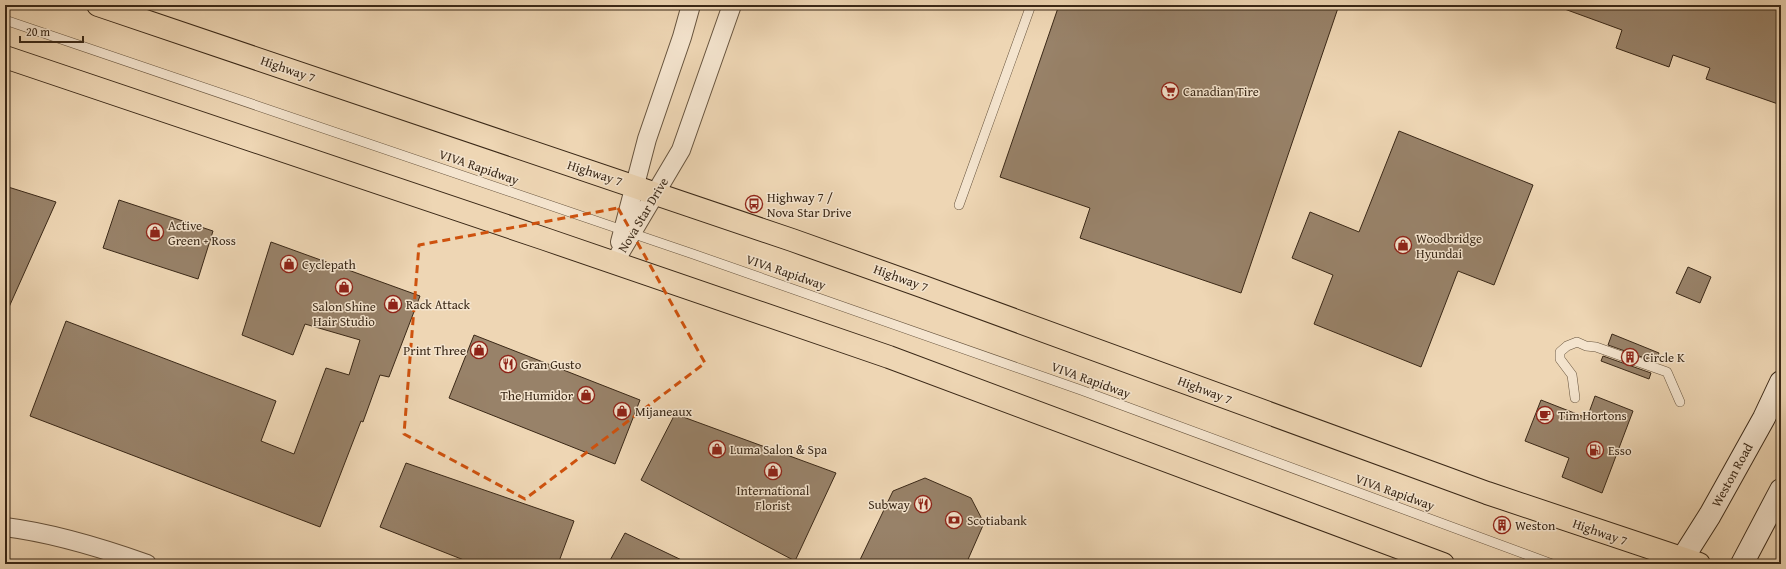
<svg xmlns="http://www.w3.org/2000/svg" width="1786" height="569" font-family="'Gentium Book Plus',serif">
<rect width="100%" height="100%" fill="#eed6b4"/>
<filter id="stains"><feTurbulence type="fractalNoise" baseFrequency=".005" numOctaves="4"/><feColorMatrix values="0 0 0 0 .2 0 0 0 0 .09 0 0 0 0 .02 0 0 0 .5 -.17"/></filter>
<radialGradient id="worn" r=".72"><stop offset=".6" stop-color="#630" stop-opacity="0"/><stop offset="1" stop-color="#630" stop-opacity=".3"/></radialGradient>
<!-- building -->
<path fill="#988269" stroke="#3a2817" d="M 1059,5 L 1339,5 L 1241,293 L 1080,238 L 1090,208 L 1000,177 Z
M 1559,5 L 1781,5 L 1781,105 L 1706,79 L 1710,68 L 1673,55 L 1669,67 L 1616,48 L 1622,30 L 1559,7 Z
M 1399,131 L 1533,185 L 1494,285 L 1458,271 L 1421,367 L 1314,324 L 1333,275 L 1292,258 L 1310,212 L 1359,232 Z
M 5,186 L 56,202 L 5,316 Z
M 119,200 L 213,231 L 198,279 L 103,248 Z
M 271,242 L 420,296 L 389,377 L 380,375 L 363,422 L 361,421 L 320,527 L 30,416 L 66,321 L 276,401 L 261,441 L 294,454 L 326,368 L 349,375 L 360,340 L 305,324 L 293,355 L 242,335 Z
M 1688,267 L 1711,277 L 1700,303 L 1676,293 Z
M 1612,334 L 1659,353 L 1656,362 L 1608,345 Z
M 474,335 L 640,400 L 615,464 L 449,398 Z
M 1603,356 L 1651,373 L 1649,379 L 1601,361 Z
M 1595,396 L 1633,411 L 1602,493 L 1562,477 L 1569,458 L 1525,441 L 1541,400 L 1587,418 Z
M 675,414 L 836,473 L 795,561 L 641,480 Z
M 406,463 L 574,521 L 558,564 L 474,564 L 380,527 Z
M 925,478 L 971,498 L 984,523 L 966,564 L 858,564 L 893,491 Z
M 625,533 L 690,564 L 608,564 Z"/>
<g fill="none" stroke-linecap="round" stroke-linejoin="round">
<!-- lane casing -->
<g stroke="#67543e" stroke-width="10">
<path id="lane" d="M 5,20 L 693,254 L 1081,390 L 1552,564
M 959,205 L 1031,5
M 1575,398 L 1572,375 L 1560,359 L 1560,352 L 1567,346 L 1577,342 L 1586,346 L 1596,347 L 1667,372 L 1680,402"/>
</g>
<!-- street casing -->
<g stroke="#67543e" stroke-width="20">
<path id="street" d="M 620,242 L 647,139 L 682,37 L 691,5
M 614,263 L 681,150 L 732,5
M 5,527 C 53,533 102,548 147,564"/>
</g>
<!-- secondary casing -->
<g stroke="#3a2817" stroke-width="24">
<path id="secondary" d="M 1679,564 L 1710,515 L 1764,418 L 1781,382
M 1742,564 L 1781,490"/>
</g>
<!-- primary casing -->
<g stroke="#3a2817" stroke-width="24">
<path id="primary" d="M 98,5 L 792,240 L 924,287 L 1487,493 L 1699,564
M 5,57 L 545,239 L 889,357 L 1443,564"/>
</g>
<!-- lane -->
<use href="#lane" stroke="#f4e4ce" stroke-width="9"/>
<!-- street -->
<use href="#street" stroke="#f4e4ce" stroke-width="18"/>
<!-- secondary -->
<use href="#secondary" stroke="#f4e4ce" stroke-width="22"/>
<!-- primary -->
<use href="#primary" stroke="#eed6b4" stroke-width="22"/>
</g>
<!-- marked area -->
<path fill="none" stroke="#ce520e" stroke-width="3" stroke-dasharray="8 5" stroke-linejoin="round" d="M 618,208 L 705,363 L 525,499 L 404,434 L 419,245 Z"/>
<!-- icons -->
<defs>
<g id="supermarket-ring" transform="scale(0.9)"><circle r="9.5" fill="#f4e4ce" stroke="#8f2418" stroke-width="1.5"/><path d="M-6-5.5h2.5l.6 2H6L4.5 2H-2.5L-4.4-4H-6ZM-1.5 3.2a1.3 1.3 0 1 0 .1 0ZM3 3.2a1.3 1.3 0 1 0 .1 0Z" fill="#8f2418"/></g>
<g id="bus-ring" transform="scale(0.9)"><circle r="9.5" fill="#f4e4ce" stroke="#8f2418" stroke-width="1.5"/><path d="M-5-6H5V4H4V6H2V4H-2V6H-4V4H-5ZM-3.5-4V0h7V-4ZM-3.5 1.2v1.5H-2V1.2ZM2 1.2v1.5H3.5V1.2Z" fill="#8f2418"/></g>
<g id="shop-ring" transform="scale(0.9)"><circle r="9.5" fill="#f4e4ce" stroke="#8f2418" stroke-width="1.5"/><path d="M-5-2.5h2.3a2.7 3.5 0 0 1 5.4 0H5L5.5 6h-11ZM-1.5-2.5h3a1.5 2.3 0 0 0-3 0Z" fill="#8f2418"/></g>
<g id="building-ring" transform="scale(0.9)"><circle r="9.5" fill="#f4e4ce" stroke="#8f2418" stroke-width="1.5"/><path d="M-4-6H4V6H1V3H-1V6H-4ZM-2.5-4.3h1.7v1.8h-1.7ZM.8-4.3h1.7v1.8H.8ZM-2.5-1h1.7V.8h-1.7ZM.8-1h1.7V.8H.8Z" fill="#8f2418"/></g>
<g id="restaurant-ring" transform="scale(0.9)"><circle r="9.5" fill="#f4e4ce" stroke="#8f2418" stroke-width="1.5"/><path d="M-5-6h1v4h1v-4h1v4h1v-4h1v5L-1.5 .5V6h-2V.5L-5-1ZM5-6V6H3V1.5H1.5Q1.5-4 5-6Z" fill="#8f2418"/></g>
<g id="cafe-ring" transform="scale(0.9)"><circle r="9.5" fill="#f4e4ce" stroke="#8f2418" stroke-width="1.5"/><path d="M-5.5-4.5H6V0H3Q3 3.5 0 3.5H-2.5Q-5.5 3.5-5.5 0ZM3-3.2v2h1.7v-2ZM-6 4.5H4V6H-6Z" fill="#8f2418"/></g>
<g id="fuel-ring" transform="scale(0.9)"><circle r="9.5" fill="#f4e4ce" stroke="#8f2418" stroke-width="1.5"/><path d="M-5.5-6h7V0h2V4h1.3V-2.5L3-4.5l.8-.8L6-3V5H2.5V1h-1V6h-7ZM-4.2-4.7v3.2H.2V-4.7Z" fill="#8f2418"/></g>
<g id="bank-ring" transform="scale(0.9)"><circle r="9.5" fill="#f4e4ce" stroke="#8f2418" stroke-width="1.5"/><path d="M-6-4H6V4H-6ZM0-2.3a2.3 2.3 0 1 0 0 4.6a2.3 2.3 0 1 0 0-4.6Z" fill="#8f2418"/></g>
</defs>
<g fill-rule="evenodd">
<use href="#supermarket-ring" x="1170" y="91"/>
<use href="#bus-ring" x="754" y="204"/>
<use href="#shop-ring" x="155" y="232"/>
<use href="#shop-ring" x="1403" y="245"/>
<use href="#shop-ring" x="289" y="264"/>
<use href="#shop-ring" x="344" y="287"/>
<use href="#shop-ring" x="393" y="304"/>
<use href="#shop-ring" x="479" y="350"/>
<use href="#building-ring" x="1630" y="357"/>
<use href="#restaurant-ring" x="508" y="364"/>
<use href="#shop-ring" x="586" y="395"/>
<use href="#shop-ring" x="622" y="411"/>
<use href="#cafe-ring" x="1545" y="415"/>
<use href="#shop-ring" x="717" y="449"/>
<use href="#fuel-ring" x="1595" y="450"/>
<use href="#shop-ring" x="773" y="471"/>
<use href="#restaurant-ring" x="923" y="504"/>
<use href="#bank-ring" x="954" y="520"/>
<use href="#building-ring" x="1502" y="525"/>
</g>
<g text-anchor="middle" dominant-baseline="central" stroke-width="3" stroke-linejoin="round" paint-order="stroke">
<!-- street labels -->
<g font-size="13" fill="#3a2817" stroke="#f4e4ce">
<text transform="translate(288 69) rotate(19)">Highway 7</text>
<text transform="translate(479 167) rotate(19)">VIVA Rapidway</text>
<text transform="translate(595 173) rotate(18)">Highway 7</text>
<text transform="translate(643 215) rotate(-59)">Nova Star Drive</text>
<text transform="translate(786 272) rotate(19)">VIVA Rapidway</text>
<text transform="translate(901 278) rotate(20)">Highway 7</text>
<text transform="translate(1091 380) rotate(20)">VIVA Rapidway</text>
<text transform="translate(1205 390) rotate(21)">Highway 7</text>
<text transform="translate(1732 475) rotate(-61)">Weston Road</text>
<text transform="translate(1395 492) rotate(20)">VIVA Rapidway</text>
<text transform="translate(1600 532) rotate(19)">Highway 7</text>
</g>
<!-- poi labels -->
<g font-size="13" fill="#3a2817" stroke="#f4e4ce" text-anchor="start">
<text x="1183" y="91">Canadian Tire</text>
<text x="767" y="197">Highway 7 /<tspan x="767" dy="15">Nova Star Drive</tspan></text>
<text x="168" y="225">Active<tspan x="168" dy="15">Green + Ross</tspan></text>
<text x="1416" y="238">Woodbridge<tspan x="1416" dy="15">Hyundai</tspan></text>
<text x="302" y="264">Cyclepath</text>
<text x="406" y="304">Rack Attack</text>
<text x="344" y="306" text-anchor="middle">Salon Shine<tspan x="344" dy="15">Hair Studio</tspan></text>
<text x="466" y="350" text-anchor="end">Print Three</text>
<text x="1643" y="357">Circle K</text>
<text x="521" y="364">Gran Gusto</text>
<text x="573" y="395" text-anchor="end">The Humidor</text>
<text x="635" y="411">Mijaneaux</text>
<text x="1558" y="415">Tim Hortons</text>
<text x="730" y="449">Luma Salon &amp; Spa</text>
<text x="1608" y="450">Esso</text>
<text x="773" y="490" text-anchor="middle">International<tspan x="773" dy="15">Florist</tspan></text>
<text x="910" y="504" text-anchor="end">Subway</text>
<text x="967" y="520">Scotiabank</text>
<text x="1515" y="525">Weston</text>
</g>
</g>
<!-- margin -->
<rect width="1786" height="569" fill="none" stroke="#eed6b4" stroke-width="20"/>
<rect x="6" y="6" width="1774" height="557" fill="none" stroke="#3a2817" stroke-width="2"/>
<rect x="10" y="10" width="1766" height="549" fill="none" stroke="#3a2817"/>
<!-- scale -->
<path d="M20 36v6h63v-6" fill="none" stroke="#3a2817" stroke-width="2"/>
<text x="26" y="36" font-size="12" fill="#3a2817" stroke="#f4e4ce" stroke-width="3" paint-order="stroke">20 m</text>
<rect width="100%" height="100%" filter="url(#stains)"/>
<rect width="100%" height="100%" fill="url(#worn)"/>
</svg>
